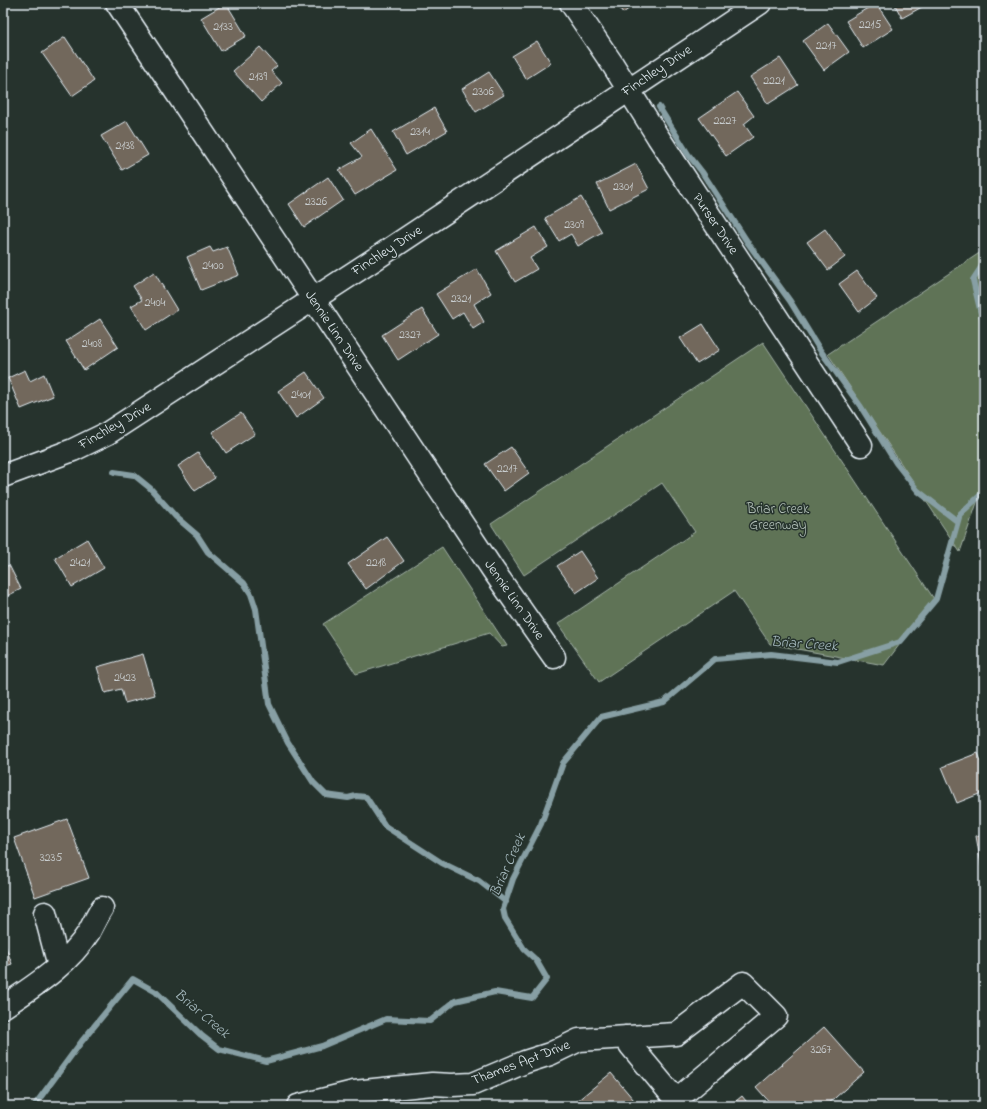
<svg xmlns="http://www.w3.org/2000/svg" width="987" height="1109" font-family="'Indie Flower',sans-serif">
<rect width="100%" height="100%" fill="#26332d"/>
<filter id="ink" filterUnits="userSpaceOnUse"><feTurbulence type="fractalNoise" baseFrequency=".025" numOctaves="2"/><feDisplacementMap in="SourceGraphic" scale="8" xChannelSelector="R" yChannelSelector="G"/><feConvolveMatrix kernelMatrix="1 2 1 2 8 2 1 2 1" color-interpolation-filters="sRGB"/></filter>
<g filter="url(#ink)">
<!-- green -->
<path fill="#5e7356" stroke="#a3b2a7" d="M 984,250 L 984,488 L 981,491 L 960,552 L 828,354 Z
M 763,342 L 934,599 L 884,665 L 770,644 L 734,591 L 599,682 L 558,624 L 695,532 L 662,483 L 524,575 L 491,524 Z
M 442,547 L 507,646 L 502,647 L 489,633 L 356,674 L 323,624 Z"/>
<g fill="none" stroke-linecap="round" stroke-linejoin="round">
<!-- stream -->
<path stroke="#879fa4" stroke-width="6" d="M 659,107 L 688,154 L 702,172 L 748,243 L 790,301 L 820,350 L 861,407 L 896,463 L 918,491 L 957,521
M 984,263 L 973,280 L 984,326
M 114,472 L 134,475 L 150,488 L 176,517 L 197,535 L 208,552 L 244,583 L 251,594 L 256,609 L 269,704 L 288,743 L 313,782 L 326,795 L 348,798 L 356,796 L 366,797 L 385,826 L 442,863 L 479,881 L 506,902
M 34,1106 L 82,1041 L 133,979 L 156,992 L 201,1035 L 219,1049 L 266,1061 L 322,1046 L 386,1019 L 430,1021 L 455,1001 L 495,992 L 532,998 L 547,979 L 536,960 L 524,949 L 505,918 L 503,909 L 513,879 L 541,824 L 563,763 L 601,717 L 664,702 L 715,659 L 771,654 L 838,662 L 900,642 L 936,599 L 960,514 L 984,492"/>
</g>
<!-- building -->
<path fill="#72685b" stroke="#e8f1f8" d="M 226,3 L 246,36 L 221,51 L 201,18 Z
M 616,3 L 637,3 L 623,13 Z
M 876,3 L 893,29 L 863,48 L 846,21 Z
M 894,3 L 929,3 L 902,18 Z
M 828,23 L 849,52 L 824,70 L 803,41 Z
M 65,37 L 94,81 L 72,96 L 42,53 Z
M 537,41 L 551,63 L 526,79 L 512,56 Z
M 260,47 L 277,66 L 271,71 L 282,83 L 261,102 L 233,71 Z
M 780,58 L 798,85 L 768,104 L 750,77 Z
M 489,72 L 504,95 L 476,112 L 462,89 Z
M 737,92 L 754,116 L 744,124 L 753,137 L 726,156 L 699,118 Z
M 434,108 L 447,131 L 406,155 L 393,132 Z
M 127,121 L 148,155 L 122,170 L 101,136 Z
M 371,129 L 397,170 L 355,195 L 339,170 L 362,157 L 351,143 Z
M 636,164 L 649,189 L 609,209 L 597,184 Z
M 328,177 L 343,200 L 304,227 L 289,204 Z
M 581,197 L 602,232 L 578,246 L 571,234 L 559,241 L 545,218 Z
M 536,227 L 548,247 L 530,258 L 537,269 L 515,282 L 496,251 Z
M 825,229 L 845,257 L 828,270 L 807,242 Z
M 210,247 L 213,252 L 227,247 L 239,275 L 201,290 L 187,257 Z
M 477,269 L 491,293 L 474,304 L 484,322 L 473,329 L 463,312 L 452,319 L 436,294 Z
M 857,271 L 877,298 L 859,312 L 839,284 Z
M 154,272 L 177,310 L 146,330 L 131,306 L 142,300 L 133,286 Z
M 422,309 L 438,334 L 398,360 L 382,335 Z
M 100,319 L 118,347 L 84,370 L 66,341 Z
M 703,324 L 720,350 L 697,364 L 680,338 Z
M 25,370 L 30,381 L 44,374 L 53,396 L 21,409 L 8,378 Z
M 306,372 L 324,398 L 296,418 L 278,391 Z
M 241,413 L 255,434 L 226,453 L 212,432 Z
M 511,447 L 529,473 L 504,491 L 485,464 Z
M 198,453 L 215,478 L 195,491 L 178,466 Z
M 387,537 L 404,561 L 366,589 L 348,564 Z
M 87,539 L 104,568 L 72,587 L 55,558 Z
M 580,551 L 598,578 L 576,593 L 557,566 Z
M 9,565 L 21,589 L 3,598 L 3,568 Z
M 143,654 L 155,695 L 125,703 L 121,689 L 105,693 L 97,667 Z
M 978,753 L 984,769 L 984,792 L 957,803 L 942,767 Z
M 67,819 L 89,878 L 35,897 L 14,838 Z
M 984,835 L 984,876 L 983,876 L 976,836 Z
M 3,939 L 12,964 L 3,967 Z
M 824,1027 L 864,1072 L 826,1106 L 773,1106 L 756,1087 Z
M 611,1073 L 639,1106 L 571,1106 Z
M 742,1096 L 750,1106 L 730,1106 Z"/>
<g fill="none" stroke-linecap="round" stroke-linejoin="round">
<!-- minor casing -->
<g stroke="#e8f1f8" stroke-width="25">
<path id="minor" d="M 117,3 L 493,570 L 554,657
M 571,3 L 613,65 L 658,137 L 861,445
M 3,476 L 73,450 L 108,433 L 372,261 L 760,3
M 45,913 L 59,966
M 3,1007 C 34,986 68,965 89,932 C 93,924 97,916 102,908
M 298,1106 L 354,1092 L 432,1084 L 452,1085 L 473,1084 L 525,1062 L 550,1054 L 579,1040 L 676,1034 L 743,983 L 776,1016 L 676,1100 L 631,1046 L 625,1037"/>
</g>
<!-- minor -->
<use href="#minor" stroke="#26332d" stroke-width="22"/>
</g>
</g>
<g text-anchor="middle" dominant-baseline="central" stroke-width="3" stroke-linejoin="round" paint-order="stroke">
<!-- number labels -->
<g font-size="12" fill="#cacfd1">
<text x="870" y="25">2215</text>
<text x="223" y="27">2133</text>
<text x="826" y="46">2217</text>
<text x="258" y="77">2139</text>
<text x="774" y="81">2221</text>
<text x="483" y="92">2306</text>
<text x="725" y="121">2227</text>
<text x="420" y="132">2314</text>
<text x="125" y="146">2138</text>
<text x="623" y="187">2301</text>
<text x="316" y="202">2326</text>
<text x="574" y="225">2309</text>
<text x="213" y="266">2400</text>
<text x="461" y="299">2321</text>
<text x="155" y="303">2404</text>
<text x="410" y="335">2327</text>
<text x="92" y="344">2408</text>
<text x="301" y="395">2401</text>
<text x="507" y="469">2217</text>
<text x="80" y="563">2421</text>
<text x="376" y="563">2218</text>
<text x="125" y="678">2423</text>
<text x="51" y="858">3235</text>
<text x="821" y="1050">3267</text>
</g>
<!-- street labels -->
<g font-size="14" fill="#e8f1f8" stroke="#26332d">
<text transform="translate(657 71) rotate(-34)">Finchley Drive</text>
<text transform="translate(715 224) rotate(56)">Purser Drive</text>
<text transform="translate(387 251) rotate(-33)">Finchley Drive</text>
<text transform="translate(334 331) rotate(56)">Jennie Linn Drive</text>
<text transform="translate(115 426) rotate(-30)">Finchley Drive</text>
<text transform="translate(514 600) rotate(55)">Jennie Linn Drive</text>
<text transform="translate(521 1063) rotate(-21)">Thames Apt Drive</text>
</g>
<!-- park labels -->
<g font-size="14" fill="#b1bfb7" stroke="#26332d">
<text x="778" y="509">Briar Creek<tspan x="778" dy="16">Greenway</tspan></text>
</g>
<!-- water labels -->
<g font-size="15" font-style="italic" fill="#a7bbc0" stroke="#26332d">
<text transform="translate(804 644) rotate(4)">Briar Creek</text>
<text transform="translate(508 865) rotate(-66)">Briar Creek</text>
<text transform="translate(202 1014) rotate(40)">Briar Creek</text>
</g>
</g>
<!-- margin -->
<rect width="987" height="1109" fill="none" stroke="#26332d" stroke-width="16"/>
<rect x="8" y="8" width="971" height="1093" fill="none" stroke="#e8f1f8" stroke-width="1.5" filter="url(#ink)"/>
</svg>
